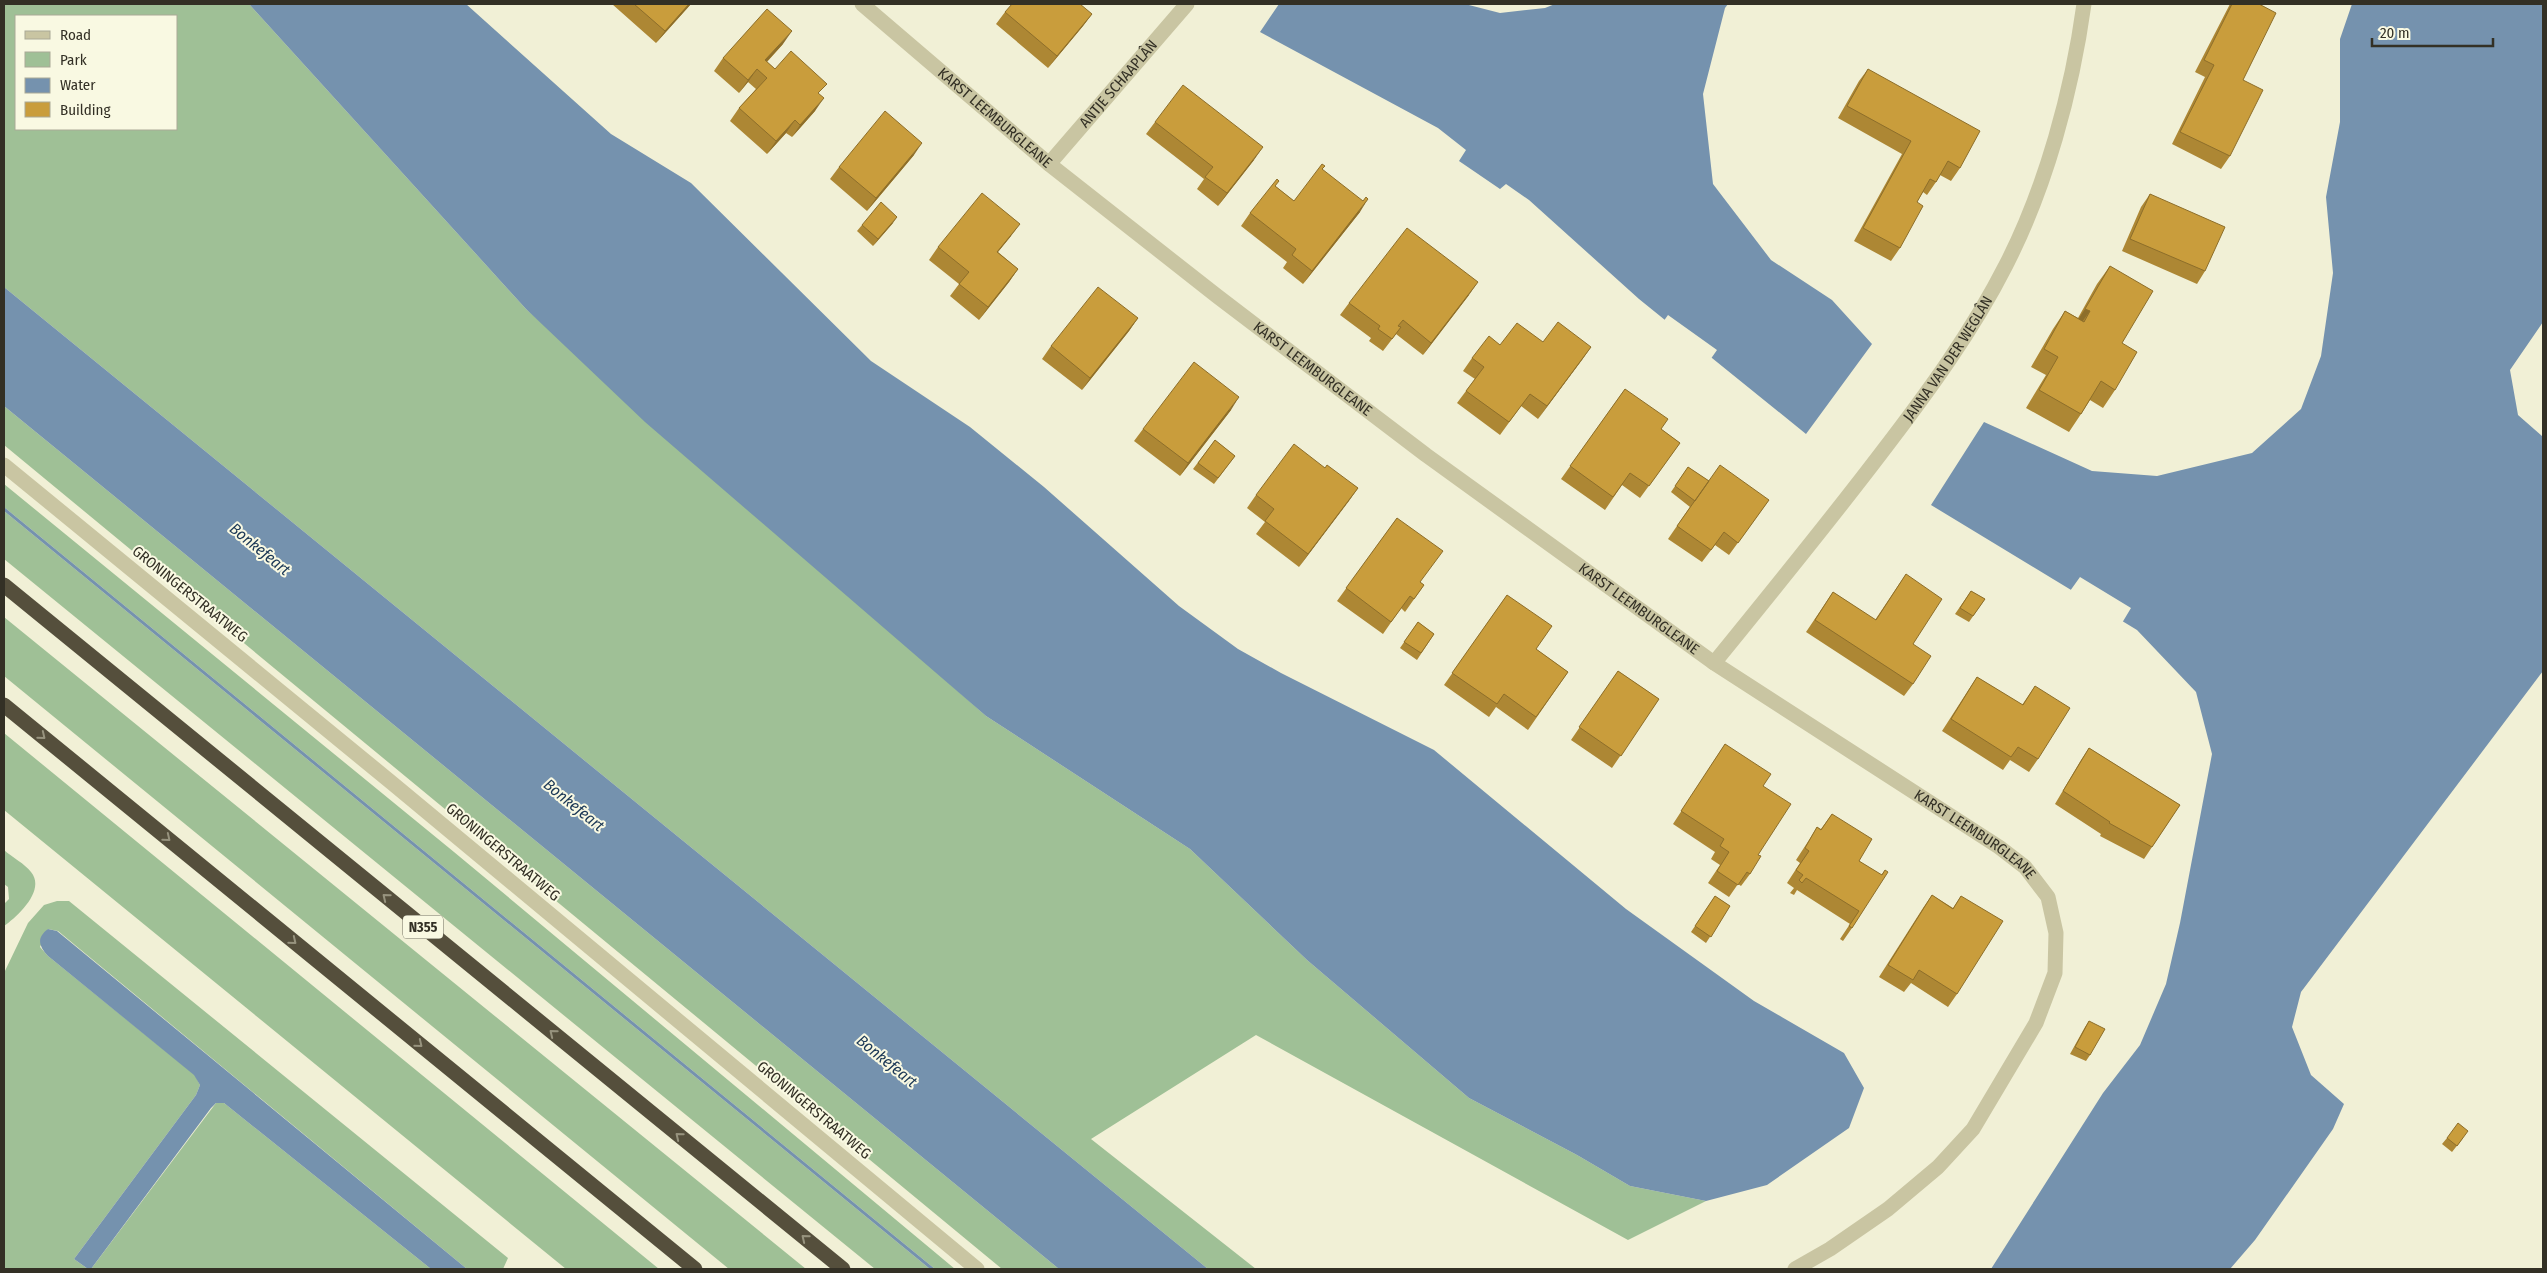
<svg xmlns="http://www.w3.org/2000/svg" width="2547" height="1273" font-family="'Fira Sans Condensed',sans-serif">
<rect width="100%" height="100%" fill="#f1f0d6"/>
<!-- green -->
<path fill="#9fc096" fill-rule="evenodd" d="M 4,4 L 249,4 L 526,309 L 986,716 L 1190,849 L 1307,960 L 1469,1098 L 1577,1155 L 1630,1186 L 1706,1201 L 1628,1240 L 1256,1035 L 1091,1139 L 1256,1269 L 1208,1269 L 4,287 ZM 16,16 L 176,16 L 176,129 L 16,129 Z
M 4,406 L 1059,1269 L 1002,1269 L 4,445 Z
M 4,484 L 454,852 L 955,1269 L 935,1269 L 4,507 Z
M 4,511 L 930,1269 L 875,1269 L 4,559 Z
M 4,617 L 806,1269 L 729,1269 L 4,676 Z
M 4,733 L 659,1269 L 566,1269 L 4,810 Z
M 4,850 C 12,857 25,864 31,872 C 46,890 18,916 4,926 L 4,904 L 9,899 L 8,887 L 4,884 Z
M 57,901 L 69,901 L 508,1258 L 503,1269 L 467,1269 L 58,931 L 48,929 L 40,947 L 48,956 L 195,1075 L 200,1085 L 196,1095 L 74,1259 L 88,1269 L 4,1269 L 4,973 L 28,923 L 44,905 Z
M 216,1103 L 224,1103 L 431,1269 L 91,1269 Z"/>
<!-- water -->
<path fill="#7592ae" d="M 249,4 L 466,4 L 611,134 L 691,183 L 871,361 L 970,427 L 1044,487 L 1179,606 L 1238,649 L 1281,673 L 1434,750 L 1626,909 L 1754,1001 L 1844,1053 L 1864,1088 L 1849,1128 L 1767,1185 L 1706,1201 L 1630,1186 L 1577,1155 L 1469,1098 L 1307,960 L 1190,849 L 986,716 L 645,422 L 526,309 Z
M 1279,4 L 1465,4 L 1500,13 L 1545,8 L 1555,4 L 1728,4 L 1725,8 L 1703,94 L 1713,184 L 1771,260 L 1832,300 L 1872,344 L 1806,434 L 1639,299 L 1529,200 L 1506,184 L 1500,189 L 1459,161 L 1466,150 L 1438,128 L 1260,32 Z
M 2352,4 L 2543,4 L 2543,322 L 2510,370 L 2518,415 L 2543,437 L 2543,671 L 2301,992 L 2292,1027 L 2311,1075 L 2344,1104 L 2333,1129 L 2255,1240 L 2230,1269 L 1991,1269 L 2103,1093 L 2140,1045 L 2166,984 L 2180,923 L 2212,754 L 2196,692 L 2137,630 L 1931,505 L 1984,422 L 2092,471 L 2157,476 L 2252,453 L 2301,409 L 2321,356 L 2333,273 L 2326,197 L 2340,122 L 2340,39 Z
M 4,287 L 1208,1269 L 1059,1269 L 4,406 Z
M 4,507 L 935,1269 L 930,1269 L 4,511 Z
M 48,929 L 57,931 L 467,1269 L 431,1269 L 224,1103 L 216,1103 L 211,1108 L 91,1269 L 88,1269 L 74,1259 L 196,1095 L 200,1085 L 194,1075 L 48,956 C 39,946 36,938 48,929 Z"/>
<!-- pier -->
<path fill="#f1f0d6" d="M 1668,315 L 1717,350 L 1710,360 L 1663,322 Z
M 2080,577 L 2131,608 L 2122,623 L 2070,591 Z"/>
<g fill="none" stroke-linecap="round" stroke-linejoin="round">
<!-- minor -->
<g stroke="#c9c5a2" stroke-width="15">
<path id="s1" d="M 862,4 L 1049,164 L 1217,296 L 1426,455 L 1714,663 L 1999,847 L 2025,867 L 2048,897 L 2056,933 L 2055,973 L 2036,1023 L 1973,1129 L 1938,1167 L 1888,1209 L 1830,1249 L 1795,1269"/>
<path id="s2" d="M 1049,164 L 1187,4"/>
<path d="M 4,465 L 392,783 L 977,1269"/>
<path id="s3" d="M 1714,663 C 1771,593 1828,523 1882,452 C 1928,392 1972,332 2006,265 C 2046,187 2072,91 2084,4"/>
</g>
<!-- highway -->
<path stroke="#554f3c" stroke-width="15" d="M 4,585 L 843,1269
M 4,705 L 695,1269"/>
</g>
<!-- wall -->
<path fill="#ad8734" d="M 612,4 L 691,4 L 656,43 Z
M 2230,4 L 2263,4 L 2262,5 L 2243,80 L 2230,156 L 2221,169 L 2172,144 L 2205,77 L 2195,72 Z
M 1005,12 L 1092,14 L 1083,26 L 1048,68 L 996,24 Z
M 783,44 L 767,62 L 775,69 L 820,95 L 815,111 L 792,137 L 786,133 L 767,154 L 730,121 L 739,108 L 756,89 L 748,82 L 739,93 L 714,71 L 723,58 Z
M 1868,69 L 1960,168 L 1951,181 L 1940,175 L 1936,182 L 1927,195 L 1923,192 L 1917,202 L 1900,248 L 1891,261 L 1854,241 L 1902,154 L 1838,118 L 1859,81 Z
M 1155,122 L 1254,160 L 1218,206 L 1197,189 L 1204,179 L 1146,134 Z
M 914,155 L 867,211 L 830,179 L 839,167 Z
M 1322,169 L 1360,212 L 1303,284 L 1283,268 L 1287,262 L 1241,226 L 1250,213 L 1275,186 L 1294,201 Z
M 2150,194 L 2205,271 L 2197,284 L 2122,251 L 2141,207 Z
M 893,223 L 873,246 L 857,231 L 862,225 Z
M 1011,236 L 998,252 L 1018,269 L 1009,282 L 979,320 L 950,296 L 959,284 L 929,260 L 938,247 Z
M 2110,266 L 2122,343 L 2115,390 L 2103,408 L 2090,400 L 2081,414 L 2069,432 L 2026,408 L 2046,375 L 2031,367 L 2053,329 L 2065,311 L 2078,318 L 2097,284 Z
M 1469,295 L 1423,355 L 1396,334 L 1383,351 L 1369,341 L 1371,338 L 1340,315 L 1349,303 Z
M 1138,318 L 1129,331 L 1082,390 L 1042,359 L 1051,346 Z
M 1543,342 L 1591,347 L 1538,419 L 1521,406 L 1500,435 L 1457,403 L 1475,379 L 1463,371 L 1472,358 L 1500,345 Z
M 1625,389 L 1661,429 L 1680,443 L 1640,498 L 1622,485 L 1605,510 L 1561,479 Z
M 1231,410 L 1180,476 L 1134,441 L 1143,429 Z
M 1215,440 L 1235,456 L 1214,484 L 1193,469 Z
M 1688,467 L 1709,481 L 1769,500 L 1729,555 L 1715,545 L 1702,562 L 1668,539 L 1690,507 L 1671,492 Z
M 1325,468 L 1358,488 L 1299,567 L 1256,534 L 1265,522 L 1247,508 L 1256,495 Z
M 1397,518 L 1420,582 L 1424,585 L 1405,612 L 1401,608 L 1383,634 L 1337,601 Z
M 1906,574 L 1913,644 L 1913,684 L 1904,696 L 1806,632 L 1833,592 L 1875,620 Z
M 1971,591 L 1985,599 L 1969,622 L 1955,614 Z
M 1507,595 L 1536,649 L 1568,672 L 1528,730 L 1496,707 L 1489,717 L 1444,685 Z
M 1418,622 L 1434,634 L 1417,660 L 1400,648 Z
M 1618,671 L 1659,699 L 1612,768 L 1571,740 Z
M 1977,677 L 2022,705 L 2035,686 L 2038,759 L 2029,772 L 2010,760 L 2003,770 L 1942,731 L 1969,689 Z
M 1725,744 L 1763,786 L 1758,855 L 1750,874 L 1741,886 L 1738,884 L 1729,897 L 1708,883 L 1720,865 L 1711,859 L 1715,852 L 1673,824 Z
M 2089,748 L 2180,805 L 2144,859 L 2100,836 L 2101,834 L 2055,804 L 2081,760 Z
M 1832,814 L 1859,861 L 1881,875 L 1885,870 L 1852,928 L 1843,941 L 1840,939 L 1850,924 L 1797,890 L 1794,895 L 1790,893 L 1794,888 L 1787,883 L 1800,863 L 1796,860 L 1809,840 L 1817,827 L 1821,829 Z
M 1932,895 L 1953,908 L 1961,896 L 1957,994 L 1948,1007 L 1911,983 L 1904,992 L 1879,977 L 1923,908 Z
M 1715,896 L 1730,906 L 1706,943 L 1691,932 Z
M 2089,1021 L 2090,1055 L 2086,1061 L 2070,1054 L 2085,1027 Z
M 2447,1138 L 2463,1138 L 2452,1152 L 2442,1144 Z"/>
<!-- shaded-wall -->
<path fill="#8d6e2a" d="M 689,4 L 691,4 L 656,43 L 665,31 Z
M 1092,14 L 1083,26 L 1048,68 L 1057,56 Z
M 792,31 L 783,44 L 758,71 L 765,60 Z
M 757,69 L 748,82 L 739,93 L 748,80 Z
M 824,98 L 815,111 L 792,137 L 800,125 Z
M 795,120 L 786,133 L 767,154 L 776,141 Z
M 922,143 L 914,155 L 867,211 L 876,198 Z
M 1263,147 L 1254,160 L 1218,206 L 1227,193 Z
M 1368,199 L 1360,212 L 1303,284 L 1312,271 Z
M 897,217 L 893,223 L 873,246 L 878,239 Z
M 1020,224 L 1011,236 L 988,264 L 997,252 Z
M 1018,269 L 1009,282 L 979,320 L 988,307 Z
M 1478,282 L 1469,295 L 1423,355 L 1431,343 Z
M 2085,309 L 2090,311 L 2077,329 L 2073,327 Z
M 1138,318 L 1129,331 L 1082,390 L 1090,378 Z
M 1591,347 L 1582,360 L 1538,419 L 1547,406 Z
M 1239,397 L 1231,410 L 1180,476 L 1188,463 Z
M 1358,488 L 1349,501 L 1299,567 L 1308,554 Z"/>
<!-- building -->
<path fill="#c99d3c" stroke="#8d6e2a" d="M 634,4 L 689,4 L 665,31 Z
M 1012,4 L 1080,4 L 1092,14 L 1057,56 L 1005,12 Z
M 2232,4 L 2259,4 L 2276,13 L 2243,80 L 2263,90 L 2230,156 L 2180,132 L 2214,65 L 2204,60 Z
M 767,9 L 792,31 L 765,60 L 775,69 L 791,51 L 827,84 L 818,93 L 824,98 L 800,125 L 795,120 L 776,141 L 739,108 L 767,78 L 757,69 L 748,80 L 723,58 Z
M 1868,69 L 1980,131 L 1960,168 L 1948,161 L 1936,182 L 1930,179 L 1917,202 L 1923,206 L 1900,248 L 1863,228 L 1911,141 L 1847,106 Z
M 1183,85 L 1263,147 L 1227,193 L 1205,177 L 1213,167 L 1155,122 Z
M 885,111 L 922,143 L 876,198 L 839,167 Z
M 1322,164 L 1325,166 L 1322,169 L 1363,201 L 1366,197 L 1368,199 L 1312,271 L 1292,255 L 1296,249 L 1250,213 L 1277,179 L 1279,181 L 1275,186 L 1294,201 Z
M 982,193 L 1020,224 L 997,252 L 1018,269 L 988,307 L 959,284 L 969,272 L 938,247 Z
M 2150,194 L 2225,227 L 2205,271 L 2130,239 Z
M 881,202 L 897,217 L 878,239 L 862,225 Z
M 1407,228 L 1478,282 L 1431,343 L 1403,320 L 1398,326 L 1401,327 L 1392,339 L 1378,329 L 1380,326 L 1349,303 Z
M 2110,266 L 2153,291 L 2122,343 L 2137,352 L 2115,390 L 2101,381 L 2081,414 L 2039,390 L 2058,357 L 2044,349 L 2065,311 L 2084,322 L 2090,311 L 2085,309 Z
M 1098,287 L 1138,318 L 1090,378 L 1051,346 Z
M 1558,322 L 1591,347 L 1547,406 L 1530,394 L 1509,422 L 1466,391 L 1484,367 L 1472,358 L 1489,336 L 1500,345 L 1517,323 L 1543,342 Z
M 1194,362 L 1239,397 L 1188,463 L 1143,429 Z
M 1625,389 L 1668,419 L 1661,429 L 1680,443 L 1649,486 L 1630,473 L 1613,497 L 1570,466 Z
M 1215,440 L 1235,456 L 1218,478 L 1198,463 Z
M 1294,444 L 1325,468 L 1327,465 L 1358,488 L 1308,554 L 1265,521 L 1274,509 L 1256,495 Z
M 1720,465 L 1769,500 L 1738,543 L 1724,532 L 1711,550 L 1677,526 Z
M 1688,467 L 1709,481 L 1695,501 L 1675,486 Z
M 1397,518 L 1443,551 L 1420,582 L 1424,585 L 1414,599 L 1410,596 L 1391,622 L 1346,588 Z
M 1906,574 L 1942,599 L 1913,644 L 1931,656 L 1913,684 L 1815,620 L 1833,592 L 1876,620 Z
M 1971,591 L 1985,599 L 1973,616 L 1960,608 Z
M 1507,595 L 1552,626 L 1536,649 L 1568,672 L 1536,717 L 1504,694 L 1497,704 L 1452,673 Z
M 1418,622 L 1434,634 L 1421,653 L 1404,642 Z
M 1618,671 L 1659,699 L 1621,756 L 1579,727 Z
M 1977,677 L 2023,705 L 2035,686 L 2070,708 L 2038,759 L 2018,747 L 2011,757 L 1951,719 Z
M 1725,744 L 1771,774 L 1763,786 L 1791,804 L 1758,855 L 1761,856 L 1750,874 L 1747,872 L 1738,885 L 1717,871 L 1729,852 L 1720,846 L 1724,839 L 1681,811 Z
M 2089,748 L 2180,805 L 2152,847 L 2109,823 L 2110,822 L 2063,791 Z
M 1832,814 L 1872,839 L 1859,861 L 1882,875 L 1885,870 L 1888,872 L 1852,928 L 1849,926 L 1859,911 L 1806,878 L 1802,883 L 1799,880 L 1803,875 L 1796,870 L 1809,851 L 1805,848 L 1817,827 L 1821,830 Z
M 1932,895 L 1953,909 L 1961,896 L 2003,921 L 1957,994 L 1919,970 L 1913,980 L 1888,965 Z
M 1715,896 L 1730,906 L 1711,937 L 1695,926 Z
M 2089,1021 L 2105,1029 L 2090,1055 L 2075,1047 Z
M 2458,1123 L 2468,1131 L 2457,1146 L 2447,1138 Z"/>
<!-- one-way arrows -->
<defs><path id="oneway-chevron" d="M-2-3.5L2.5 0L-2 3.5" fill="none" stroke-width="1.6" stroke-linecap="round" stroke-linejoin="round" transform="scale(1.25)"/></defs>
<g stroke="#97937e">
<use href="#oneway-chevron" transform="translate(42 736) rotate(39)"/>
<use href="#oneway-chevron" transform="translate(167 838) rotate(39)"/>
<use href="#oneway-chevron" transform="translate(386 897) rotate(-141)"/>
<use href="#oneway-chevron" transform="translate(293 941) rotate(39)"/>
<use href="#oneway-chevron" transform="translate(553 1033) rotate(-141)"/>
<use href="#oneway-chevron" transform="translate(419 1044) rotate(39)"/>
<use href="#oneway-chevron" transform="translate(679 1136) rotate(-141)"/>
<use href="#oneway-chevron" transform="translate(805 1238) rotate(-141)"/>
</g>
<g text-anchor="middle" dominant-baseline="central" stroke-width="4" stroke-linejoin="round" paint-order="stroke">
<!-- shield labels -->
<rect fill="#f9f9e2" stroke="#6e6c5e" stroke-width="1" x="403" y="915.5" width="40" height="23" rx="4"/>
<g font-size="14" font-weight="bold" fill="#333025">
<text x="423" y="927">N355</text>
</g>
<!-- street labels -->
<g font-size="15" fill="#333025" stroke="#f9f9e2">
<text stroke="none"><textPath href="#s2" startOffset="106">ANTJE SCHAAPLÂN</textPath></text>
<text stroke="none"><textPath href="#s1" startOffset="175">KARST LEEMBURGLEANE</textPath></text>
<text stroke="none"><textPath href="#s3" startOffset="384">JANNA VAN DER WEGLÂN</textPath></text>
<text stroke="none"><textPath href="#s1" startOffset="580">KARST LEEMBURGLEANE</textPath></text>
<text transform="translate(190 594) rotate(39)">GRONINGERSTRAATWEG</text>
<text stroke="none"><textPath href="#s1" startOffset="985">KARST LEEMBURGLEANE</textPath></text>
<text stroke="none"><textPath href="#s1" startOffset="1390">KARST LEEMBURGLEANE</textPath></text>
<text transform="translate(503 852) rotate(40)">GRONINGERSTRAATWEG</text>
<text transform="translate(814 1110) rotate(40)">GRONINGERSTRAATWEG</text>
</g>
<!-- water labels -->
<g font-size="16" font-style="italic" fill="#1a3755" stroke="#f9f9e2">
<text transform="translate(260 549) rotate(39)">Bonkefeart</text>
<text transform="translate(574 805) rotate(39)">Bonkefeart</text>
<text transform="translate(887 1061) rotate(39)">Bonkefeart</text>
</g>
</g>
<!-- border -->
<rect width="2547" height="1273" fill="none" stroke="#333025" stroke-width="10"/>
<!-- legend -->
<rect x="15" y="15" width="162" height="115" fill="#f9f9e2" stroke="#aaa996"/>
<rect x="25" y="31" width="25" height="8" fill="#c9c5a2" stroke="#aaa996"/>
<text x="60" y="40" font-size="15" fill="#333025">Road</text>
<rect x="25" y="52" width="25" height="15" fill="#9fc096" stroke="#aaa996"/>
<text x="60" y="65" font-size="15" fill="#333025">Park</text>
<rect x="25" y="78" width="25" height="15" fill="#7592ae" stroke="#aaa996"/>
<text x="60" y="90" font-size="15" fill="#333025">Water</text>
<rect x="25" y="102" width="25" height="15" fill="#c99d3c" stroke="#aaa996"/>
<text x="60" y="115" font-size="15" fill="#333025">Building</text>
<!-- scale -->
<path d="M2372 38v8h121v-8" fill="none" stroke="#333025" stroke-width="2.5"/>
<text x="2380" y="38" font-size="15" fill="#333025" stroke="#f9f9e2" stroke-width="4" paint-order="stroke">20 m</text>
</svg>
